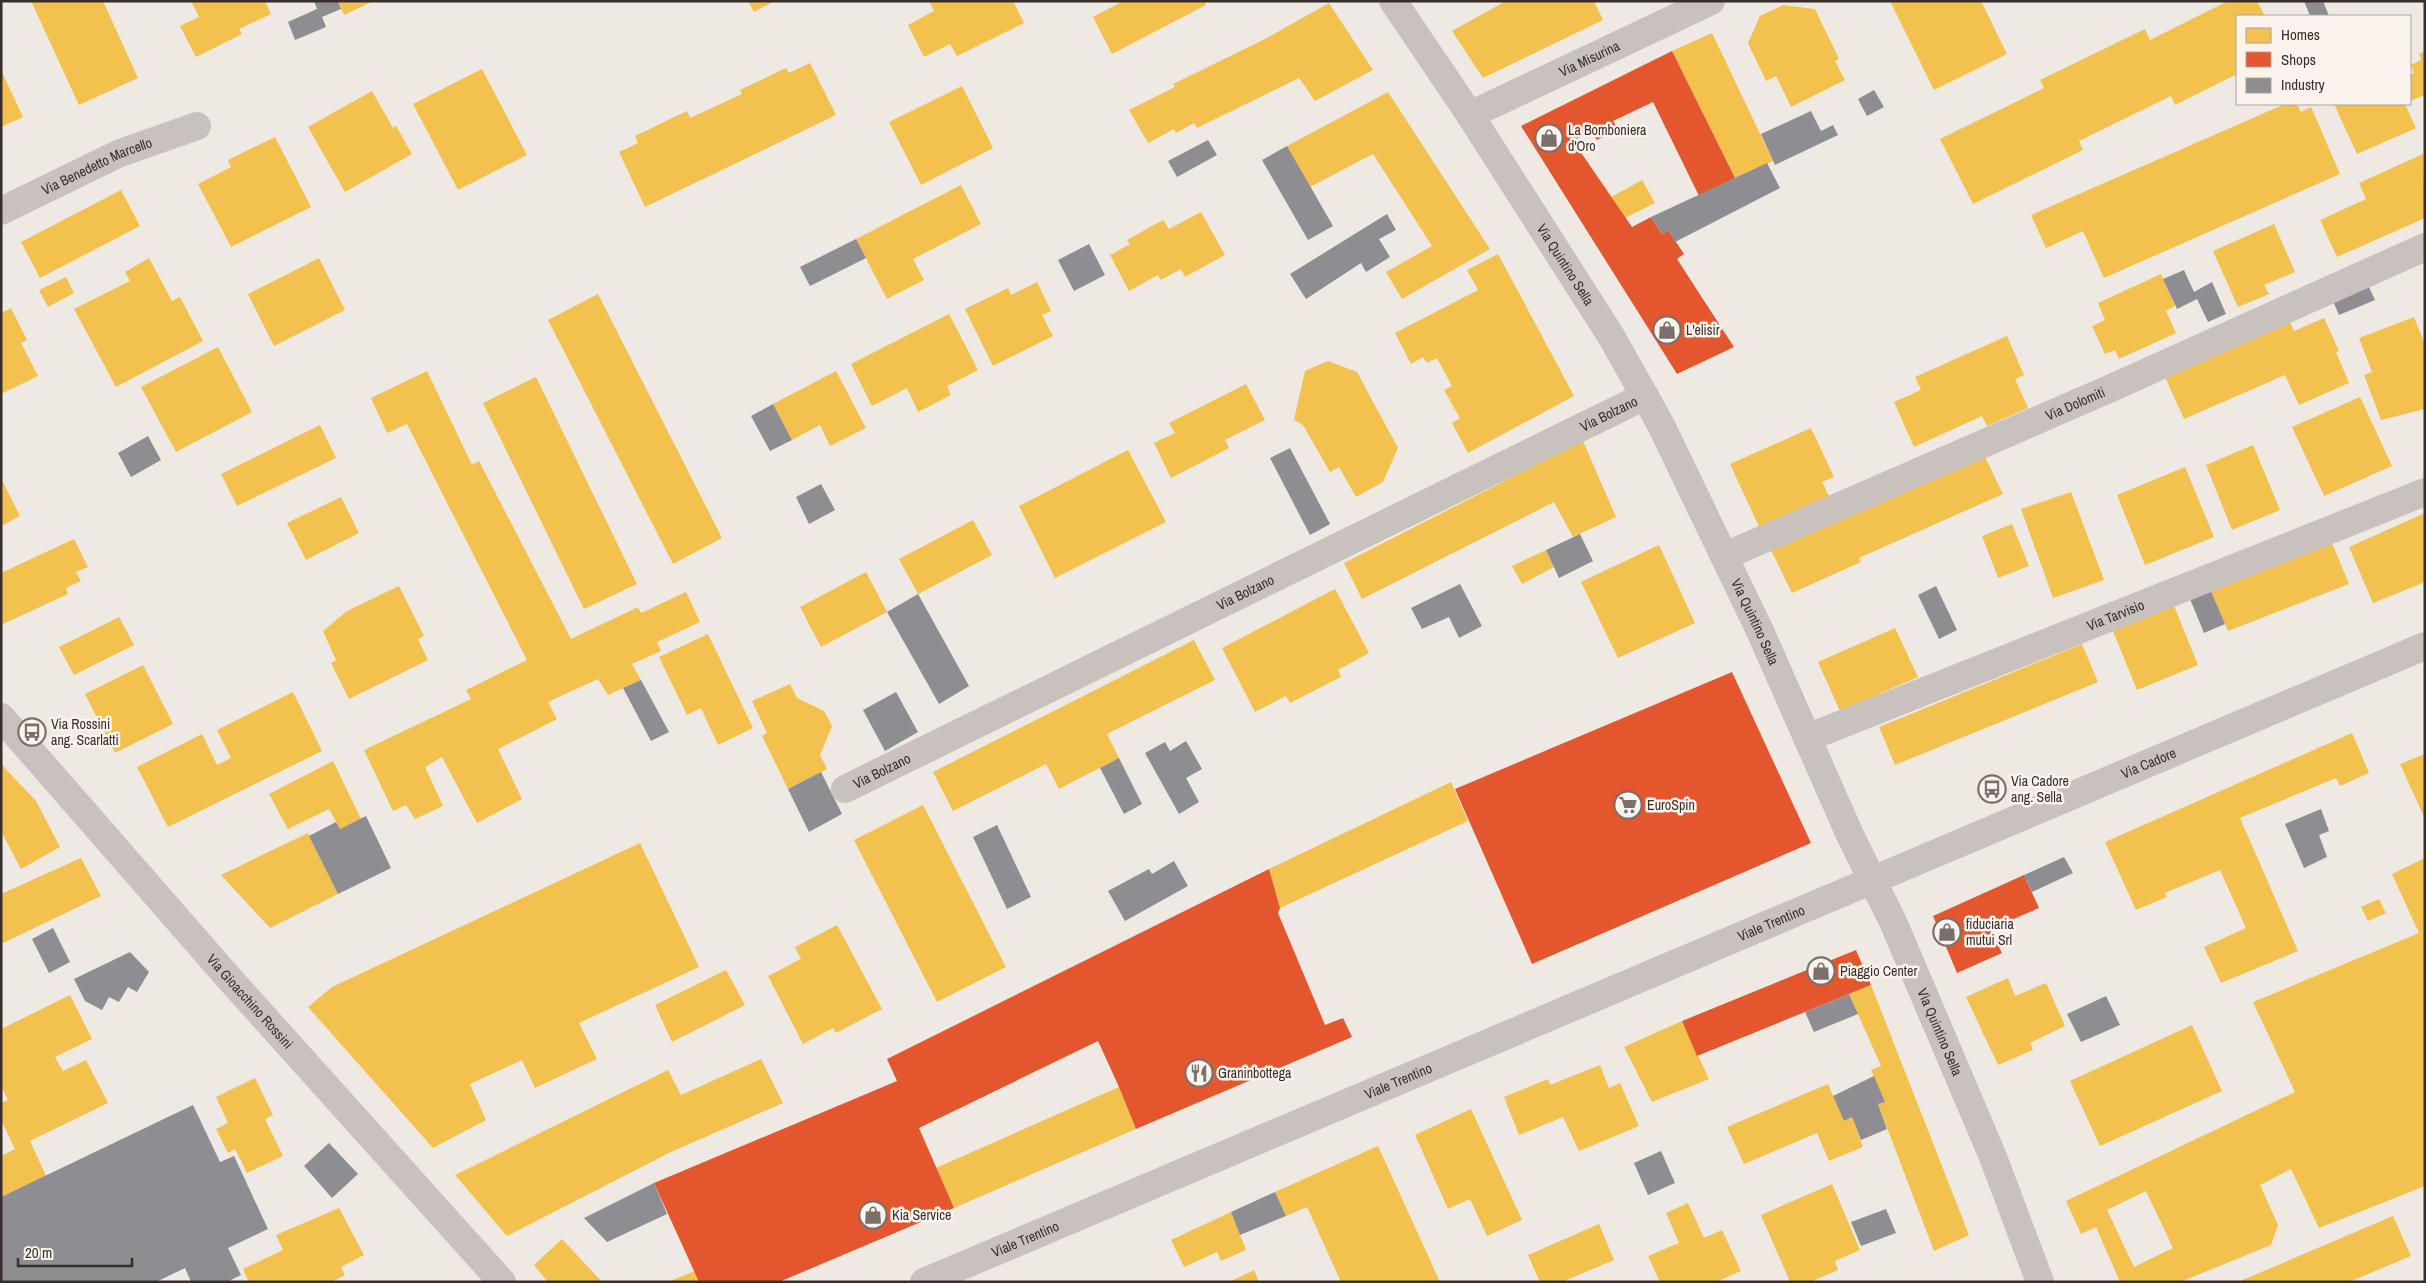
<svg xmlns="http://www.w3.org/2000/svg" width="2426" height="1283" font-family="'Archivo Narrow',sans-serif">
<rect width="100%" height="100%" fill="#efe9e4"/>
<!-- homes -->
<path fill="#f2c14e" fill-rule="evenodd" d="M 31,1 L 103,1 L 138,78 L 79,105 Z
M 191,1 L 265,1 L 271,14 L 239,29 L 242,34 L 196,57 L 180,26 L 199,17 Z
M 338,1 L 374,1 L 344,15 Z
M 748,1 L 775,1 L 754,12 Z
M 929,1 L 1013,1 L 1024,23 L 957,56 L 950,44 L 924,57 L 908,25 L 934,11 Z
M 1123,1 L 1204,1 L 1206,5 L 1112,54 L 1093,17 Z
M 1506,1 L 1594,1 L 1603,20 L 1483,78 L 1452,31 Z
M 1890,1 L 1981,1 L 2007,54 L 1934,90 Z
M 2228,1 L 2257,1 L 2265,16 L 2237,16 L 2237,74 L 2175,105 L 2171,96 L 2079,141 L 2083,150 L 1973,204 L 1940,139 L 2044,88 L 2040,80 L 2145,29 L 2150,40 Z
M 1329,3 L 1373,70 L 1315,101 L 1299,78 L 1197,128 L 1194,123 L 1176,133 L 1174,129 L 1148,143 L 1129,110 L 1175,87 L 1173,84 L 1265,39 Z
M 1783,5 L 1815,9 L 1839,59 L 1835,61 L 1845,80 L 1791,107 L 1776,76 L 1766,81 L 1748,43 L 1760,16 Z
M 1712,33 L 1773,161 L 1735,178 L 1672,51 Z
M 2425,51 L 2425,95 L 2410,101 L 2410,75 L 2414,73 L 2411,65 L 2421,60 L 2419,54 Z
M 810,63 L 836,115 L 645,207 L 619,152 L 638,143 L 635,136 L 687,111 L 690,118 L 742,94 L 740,90 L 786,68 L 789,73 Z
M 482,69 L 527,155 L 458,190 L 413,104 Z
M 1,70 L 23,117 L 1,127 Z
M 962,86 L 993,148 L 921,185 L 889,122 Z
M 372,91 L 393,128 L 396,126 L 412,154 L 345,192 L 308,127 Z
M 1388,92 L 1490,249 L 1402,299 L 1386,272 L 1432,246 L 1373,154 L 1310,187 L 1287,146 Z
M 2285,104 L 2297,104 L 2301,112 L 2311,107 L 2340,174 L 2104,278 L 2083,231 L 2046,248 L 2031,215 Z
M 2334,104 L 2405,104 L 2416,128 L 2357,154 Z
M 275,137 L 311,207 L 231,247 L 198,184 L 231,167 L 228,160 Z
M 2423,154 L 2425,218 L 2337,257 L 2320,220 L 2366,199 L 2359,183 Z
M 1642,180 L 1655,203 L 1625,218 L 1611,197 Z
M 961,185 L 981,224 L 913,259 L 924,280 L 887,299 L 856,239 Z
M 121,190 L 140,226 L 40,278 L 21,242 Z
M 1201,212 L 1225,255 L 1185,277 L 1181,269 L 1161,280 L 1158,275 L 1129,291 L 1110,255 L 1130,244 L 1127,240 L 1163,220 L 1169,229 Z
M 2274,224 L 2295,272 L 2264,285 L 2269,294 L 2238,307 L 2213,251 Z
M 1498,254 L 1574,396 L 1468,453 L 1452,423 L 1460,418 L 1444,390 L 1452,386 L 1437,358 L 1427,363 L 1423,357 L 1411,364 L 1395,333 L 1478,290 L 1467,270 Z
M 149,258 L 172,301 L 180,297 L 203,341 L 116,387 L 74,309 L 130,281 L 125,272 Z
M 319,258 L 345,310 L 274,346 L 248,294 Z
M 2161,274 L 2175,306 L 2166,311 L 2176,333 L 2119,359 L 2115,350 L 2105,354 L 2092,326 L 2105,320 L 2098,303 Z
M 66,277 L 74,293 L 48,307 L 39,290 Z
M 1037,282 L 1051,311 L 1042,315 L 1053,336 L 993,366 L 965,309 L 1008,288 L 1011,295 Z
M 598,294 L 722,538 L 673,564 L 548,320 Z
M 11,308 L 27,340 L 21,343 L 38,376 L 1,394 L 1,313 Z
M 949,314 L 978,370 L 947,386 L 951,395 L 918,412 L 907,388 L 872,406 L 851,364 Z
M 2414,317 L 2425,345 L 2425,409 L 2381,420 L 2364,375 L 2372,372 L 2359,338 Z
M 2324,318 L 2339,351 L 2336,352 L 2349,383 L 2299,405 L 2285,375 L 2184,419 L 2165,377 L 2290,322 L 2294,331 Z
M 2007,336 L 2024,375 L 2015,379 L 2028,408 L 1987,426 L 1982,416 L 1914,447 L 1894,402 L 1921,390 L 1915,377 Z
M 218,347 L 252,412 L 176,452 L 141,387 Z
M 1328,361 L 1357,372 L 1398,448 L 1383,482 L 1356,497 L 1339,467 L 1330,472 L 1303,425 L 1294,420 L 1305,371 Z
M 427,371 L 472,465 L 479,461 L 571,639 L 638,607 L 641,613 L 686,592 L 700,622 L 657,642 L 661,651 L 632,664 L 641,680 L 608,695 L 598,679 L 548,702 L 557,719 L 498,749 L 522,799 L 477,823 L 442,757 L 425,767 L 443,806 L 415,819 L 406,805 L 393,811 L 364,750 L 471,699 L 466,690 L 527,660 L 407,424 L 387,433 L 371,398 Z
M 836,371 L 866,428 L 830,446 L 820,425 L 792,440 L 773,404 Z
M 536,377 L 637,584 L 584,609 L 483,403 Z
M 1246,384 L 1265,420 L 1225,440 L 1229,448 L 1171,478 L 1154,443 L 1175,433 L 1169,423 Z
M 2360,397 L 2392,466 L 2324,496 L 2292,427 Z
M 320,425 L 336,458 L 237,506 L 221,474 Z
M 1811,428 L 1834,477 L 1822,482 L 1830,498 L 1760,529 L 1730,464 Z
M 1583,441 L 1616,517 L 1573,537 L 1554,502 L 1362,599 L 1344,563 Z
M 2253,445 L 2280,510 L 2232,530 L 2206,465 Z
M 1128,450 L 1166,522 L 1055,578 L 1019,506 Z
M 1984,455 L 2003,494 L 1859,558 L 1861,562 L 1792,593 L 1771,550 Z
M 2185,467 L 2214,537 L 2145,565 L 2117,495 Z
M 1,478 L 20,516 L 1,526 Z
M 2071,492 L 2104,580 L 2053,598 L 2021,509 Z
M 341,497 L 359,533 L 306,560 L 287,523 Z
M 2425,513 L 2425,582 L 2373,603 L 2349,547 Z
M 973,520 L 992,555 L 918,594 L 899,559 Z
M 2012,524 L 2029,566 L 1998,578 L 1982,536 Z
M 74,539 L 88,567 L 76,572 L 81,581 L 66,588 L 68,594 L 1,625 L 1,573 Z
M 2332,543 L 2349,584 L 2228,631 L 2211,591 Z
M 1659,545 L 1695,623 L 1618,658 L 1581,582 Z
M 1546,550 L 1554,567 L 1522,584 L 1512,566 Z
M 866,572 L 887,612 L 821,647 L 800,607 Z
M 399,586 L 424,636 L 418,639 L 428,660 L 349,699 L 331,663 L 336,660 L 323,631 L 347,611 Z
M 1335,589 L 1369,653 L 1338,670 L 1341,677 L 1290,703 L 1286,696 L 1255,712 L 1222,648 Z
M 2174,606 L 2198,665 L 2137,690 L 2113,631 Z
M 119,617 L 134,645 L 74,675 L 59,647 Z
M 1895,628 L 1918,677 L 1840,711 L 1818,662 Z
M 708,634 L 753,728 L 718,745 L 701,708 L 687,715 L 659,657 Z
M 1194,640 L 1215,680 L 1107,734 L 1119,758 L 1059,789 L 1046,764 L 953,811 L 933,772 Z
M 2082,644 L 2098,682 L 1895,765 L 1879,727 Z
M 143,665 L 173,724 L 115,753 L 85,694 Z
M 790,684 L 797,698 L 824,711 L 832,726 L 820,755 L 827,769 L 788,789 L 762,736 L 767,733 L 752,701 Z
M 293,692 L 322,751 L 168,827 L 137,767 L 202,734 L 217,765 L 231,758 L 217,730 Z
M 2352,733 L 2369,773 L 2340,786 L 2336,778 L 2240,818 L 2298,951 L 2221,983 L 2204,947 L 2246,928 L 2220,870 L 2165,893 L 2167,897 L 2136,910 L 2105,842 Z
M 2425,754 L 2425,819 L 2400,764 Z
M 333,761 L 361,819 L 340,829 L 329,809 L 288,829 L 269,794 Z
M 1,764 L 36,801 L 60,847 L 21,869 L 1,831 Z
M 1451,782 L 1468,821 L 1280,908 L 1269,869 Z
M 923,805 L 1006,967 L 937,1002 L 854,840 Z
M 308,833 L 338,894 L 270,928 L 221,875 Z
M 640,843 L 699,967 L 579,1023 L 597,1059 L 535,1088 L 522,1060 L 470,1084 L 486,1120 L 433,1148 L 308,1007 L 332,987 Z
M 81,858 L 101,896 L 1,944 L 1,894 Z
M 2425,858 L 2425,1186 L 2319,1228 L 2291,1169 L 2260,1185 L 2278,1225 L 2271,1245 L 2180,1282 L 2120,1282 L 2096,1227 L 2081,1234 L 2066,1201 L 2295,1092 L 2253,1002 L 2419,933 L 2392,874 ZM 2146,1191 L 2173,1248 L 2134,1267 L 2107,1210 Z
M 2379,899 L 2386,913 L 2368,921 L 2361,907 Z
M 837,925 L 882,1009 L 836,1033 L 833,1028 L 803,1044 L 768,976 L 801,959 L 795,947 Z
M 726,970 L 745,1005 L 672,1042 L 655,1005 Z
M 2008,978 L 2015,996 L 2046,983 L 2065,1026 L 2030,1043 L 2033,1050 L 1998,1065 L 1966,997 Z
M 1871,985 L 1969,1235 L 1934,1251 L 1878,1104 L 1885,1102 L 1871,1070 L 1881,1066 L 1849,994 Z
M 70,995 L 92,1039 L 55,1057 L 63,1071 L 86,1060 L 108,1103 L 30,1141 L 46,1176 L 1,1197 L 1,1156 L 15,1149 L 1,1120 L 1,1103 L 8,1100 L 1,1086 L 1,1029 Z
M 1682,1021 L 1709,1079 L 1652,1102 L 1624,1047 Z
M 2192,1025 L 2222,1091 L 2100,1146 L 2070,1081 Z
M 761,1059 L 783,1103 L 671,1152 L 507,1236 L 455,1175 L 668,1070 L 681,1095 Z
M 1600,1065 L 1609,1088 L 1620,1083 L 1639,1126 L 1579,1151 L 1563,1117 L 1519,1135 L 1504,1097 L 1548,1079 L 1550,1085 Z
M 255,1078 L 273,1115 L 265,1119 L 283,1156 L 247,1173 L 235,1149 L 228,1153 L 216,1129 L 228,1123 L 216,1097 Z
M 1828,1084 L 1844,1121 L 1852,1117 L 1863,1147 L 1829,1161 L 1817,1133 L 1744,1164 L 1727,1127 Z
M 1119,1087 L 1136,1129 L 954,1208 L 936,1168 Z
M 1471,1109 L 1522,1220 L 1487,1236 L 1470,1199 L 1448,1209 L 1415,1135 Z
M 1378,1146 L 1440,1282 L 1341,1282 L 1307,1207 L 1286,1216 L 1275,1192 Z
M 1832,1184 L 1860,1250 L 1835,1261 L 1838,1270 L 1810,1282 L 1790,1282 L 1761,1215 Z
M 1688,1203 L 1704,1238 L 1722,1230 L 1741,1271 L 1716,1282 L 1660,1282 L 1648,1256 L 1679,1243 L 1666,1213 Z
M 339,1208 L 364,1255 L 341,1267 L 345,1275 L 332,1282 L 249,1282 L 243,1269 L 283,1250 L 276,1235 Z
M 1231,1212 L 1246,1250 L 1221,1261 L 1217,1252 L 1184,1267 L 1171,1240 Z
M 2393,1216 L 2411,1256 L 2349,1282 L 2238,1282 Z
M 1599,1224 L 1614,1260 L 1562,1282 L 1540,1282 L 1528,1255 Z
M 562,1239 L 602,1282 L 548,1282 L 534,1265 Z
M 1254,1270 L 1259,1282 L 1229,1282 Z
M 695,1271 L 699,1282 L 668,1282 Z"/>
<!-- shops -->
<path fill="#e4572e" d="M 1672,51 L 1735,178 L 1699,196 L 1653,102 L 1613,121 L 1618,129 L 1597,140 L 1591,131 L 1573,141 L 1632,227 L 1651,217 L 1662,234 L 1668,230 L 1684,254 L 1677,259 L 1734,347 L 1677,374 L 1521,126 Z
M 1732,672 L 1811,843 L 1532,964 L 1455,789 Z
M 1269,869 L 1280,908 L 1278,913 L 1325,1025 L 1343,1018 L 1352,1037 L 1136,1129 L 1119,1087 L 1098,1041 L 919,1128 L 954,1208 L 779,1282 L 699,1282 L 654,1183 L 897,1081 L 887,1059 Z
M 2024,875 L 2039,908 L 1990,929 L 2002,953 L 1957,973 L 1933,916 Z
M 1856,950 L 1871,985 L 1697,1056 L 1682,1021 Z"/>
<!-- industry -->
<path fill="#8d8d92" d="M 314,1 L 338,1 L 341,9 L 322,17 L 326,27 L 295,40 L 288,22 L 317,9 Z
M 2304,1 L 2323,1 L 2329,16 L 2310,16 Z
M 1874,90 L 1884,107 L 1867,116 L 1858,99 Z
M 1811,111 L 1821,131 L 1833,125 L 1838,135 L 1775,165 L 1761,134 Z
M 1208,140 L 1217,155 L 1177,177 L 1168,161 Z
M 1287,146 L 1333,226 L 1308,240 L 1262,160 Z
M 1767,163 L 1780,188 L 1675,242 L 1668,230 L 1662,234 L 1651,217 Z
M 1387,214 L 1396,230 L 1379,239 L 1390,257 L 1366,272 L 1361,263 L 1306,299 L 1290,274 Z
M 856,239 L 866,258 L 810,286 L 800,267 Z
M 1089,244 L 1105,275 L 1074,291 L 1058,260 Z
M 2184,270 L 2194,292 L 2212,282 L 2226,314 L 2208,322 L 2197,299 L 2177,309 L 2163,279 Z
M 2367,283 L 2375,300 L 2339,315 L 2332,299 Z
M 773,404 L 792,440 L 770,451 L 751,416 Z
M 148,436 L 161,460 L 131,477 L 118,453 Z
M 1290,448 L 1330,524 L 1310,535 L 1270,458 Z
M 821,484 L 835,510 L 809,524 L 796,497 Z
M 1580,534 L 1593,561 L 1559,578 L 1546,550 Z
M 1460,584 L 1482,626 L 1459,638 L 1449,617 L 1422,629 L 1411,608 Z
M 1936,586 L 1957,630 L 1939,639 L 1918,595 Z
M 2211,591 L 2225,624 L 2204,633 L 2190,599 Z
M 918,594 L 969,686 L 939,704 L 887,612 Z
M 641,680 L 669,732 L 651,741 L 623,688 Z
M 896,692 L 918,732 L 885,751 L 863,710 Z
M 1186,741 L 1202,769 L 1186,778 L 1199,802 L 1179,814 L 1145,753 L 1165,742 L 1170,751 Z
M 1119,758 L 1142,804 L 1124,814 L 1100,768 Z
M 821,772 L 842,814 L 809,832 L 788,789 Z
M 2321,809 L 2329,831 L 2319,835 L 2327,857 L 2304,868 L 2285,824 Z
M 366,816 L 391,868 L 338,894 L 309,836 L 336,822 L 340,829 Z
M 997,825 L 1031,897 L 1007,909 L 973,837 Z
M 2064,857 L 2073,873 L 2032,892 L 2024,875 Z
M 1174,861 L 1188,886 L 1125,921 L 1108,891 L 1149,869 L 1152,874 Z
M 53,928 L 70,962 L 49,973 L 32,939 Z
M 130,952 L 149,972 L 137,992 L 128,987 L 119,1002 L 109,997 L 102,1010 L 85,1001 L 74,979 Z
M 1849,994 L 1858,1014 L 1814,1032 L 1805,1012 Z
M 2106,996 L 2120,1025 L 2081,1042 L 2067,1014 Z
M 1874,1076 L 1885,1102 L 1878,1104 L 1887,1129 L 1861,1140 L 1852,1117 L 1844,1121 L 1833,1096 Z
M 193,1105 L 220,1162 L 234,1156 L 268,1229 L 228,1248 L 241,1275 L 227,1282 L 191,1282 L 185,1268 L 156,1282 L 1,1282 L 1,1197 Z
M 329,1143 L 358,1174 L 332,1198 L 304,1166 Z
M 1661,1151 L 1675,1183 L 1648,1195 L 1634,1163 Z
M 654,1183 L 667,1214 L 607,1242 L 584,1218 Z
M 1275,1192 L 1286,1216 L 1240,1235 L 1231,1212 Z
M 1886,1209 L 1896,1233 L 1861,1246 L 1851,1222 Z"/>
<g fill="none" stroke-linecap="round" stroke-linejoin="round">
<!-- minor -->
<g stroke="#c8c1bd" stroke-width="28">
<path id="s1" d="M 1393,1 L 1470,115 L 1611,336 L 1661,425 L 1760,631 L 1850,835 L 1894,924 L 1993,1157 L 2040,1282"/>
<path id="s2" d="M 1470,115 L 1711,1"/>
<path id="s3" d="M 1,211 L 120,153 L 197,126"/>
<path id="s4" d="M 1725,556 L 2109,389 L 2425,247"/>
<path id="s5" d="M 1,717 L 227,976 L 502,1282"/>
<path id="s6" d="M 1807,738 L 2425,492"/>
<path id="s7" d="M 845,789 L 1645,396"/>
<path id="s8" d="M 924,1282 L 2425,646"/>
</g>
</g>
<!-- icons -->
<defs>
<g id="shop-ring" transform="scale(1.4375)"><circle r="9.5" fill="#faf3ec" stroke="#796f6b" stroke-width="1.5"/><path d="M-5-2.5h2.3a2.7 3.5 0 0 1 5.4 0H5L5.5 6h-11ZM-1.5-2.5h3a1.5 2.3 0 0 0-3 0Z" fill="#796f6b"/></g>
<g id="bus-ring" transform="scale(1.4375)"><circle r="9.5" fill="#faf3ec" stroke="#796f6b" stroke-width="1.5"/><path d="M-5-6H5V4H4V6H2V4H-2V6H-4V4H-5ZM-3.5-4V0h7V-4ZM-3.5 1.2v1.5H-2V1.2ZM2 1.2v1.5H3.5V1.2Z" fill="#796f6b"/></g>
<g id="supermarket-ring" transform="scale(1.4375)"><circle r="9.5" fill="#faf3ec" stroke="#796f6b" stroke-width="1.5"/><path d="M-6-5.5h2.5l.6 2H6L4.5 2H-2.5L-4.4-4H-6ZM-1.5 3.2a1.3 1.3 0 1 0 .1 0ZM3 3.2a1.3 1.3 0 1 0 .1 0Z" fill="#796f6b"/></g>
<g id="restaurant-ring" transform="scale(1.4375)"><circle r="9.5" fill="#faf3ec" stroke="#796f6b" stroke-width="1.5"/><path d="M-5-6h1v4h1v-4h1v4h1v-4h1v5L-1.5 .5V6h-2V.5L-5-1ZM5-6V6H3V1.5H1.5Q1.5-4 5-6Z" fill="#796f6b"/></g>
</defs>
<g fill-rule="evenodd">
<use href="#shop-ring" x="1549" y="138"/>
<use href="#shop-ring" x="1667" y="330"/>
<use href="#bus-ring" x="32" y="732"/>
<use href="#bus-ring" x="1992" y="789"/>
<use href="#supermarket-ring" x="1628" y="805"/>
<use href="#shop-ring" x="1947" y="932"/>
<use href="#shop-ring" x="1821" y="971"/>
<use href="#restaurant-ring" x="1199" y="1073"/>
<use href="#shop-ring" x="873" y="1215"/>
</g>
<g text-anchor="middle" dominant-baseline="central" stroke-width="5" stroke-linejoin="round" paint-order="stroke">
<!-- street labels -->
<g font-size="14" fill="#392e2a" stroke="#faf3ec">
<text stroke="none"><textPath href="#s2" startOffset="132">Via Misurina</textPath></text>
<text stroke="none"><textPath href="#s3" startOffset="106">Via Benedetto Marcello</textPath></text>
<text stroke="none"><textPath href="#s1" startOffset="315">Via Quintino Sella</textPath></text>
<text stroke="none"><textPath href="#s4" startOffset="382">Via Dolomiti</textPath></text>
<text stroke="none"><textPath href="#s7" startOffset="851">Via Bolzano</textPath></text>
<text stroke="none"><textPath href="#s7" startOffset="446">Via Bolzano</textPath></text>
<text stroke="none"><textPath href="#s6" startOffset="332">Via Tarvisio</textPath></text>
<text stroke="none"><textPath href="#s1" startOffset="720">Via Quintino Sella</textPath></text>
<text stroke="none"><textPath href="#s8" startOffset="1330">Via Cadore</textPath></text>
<text stroke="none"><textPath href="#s7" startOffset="41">Via Bolzano</textPath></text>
<text stroke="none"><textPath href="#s8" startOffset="920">Viale Trentino</textPath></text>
<text stroke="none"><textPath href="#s5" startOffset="378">Via Gioacchino Rossini</textPath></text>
<text stroke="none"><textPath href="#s1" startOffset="1170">Via Quintino Sella</textPath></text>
<text stroke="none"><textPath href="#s8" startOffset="515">Viale Trentino</textPath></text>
<text stroke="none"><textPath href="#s8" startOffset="110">Viale Trentino</textPath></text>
</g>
<!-- poi labels -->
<g font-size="14" fill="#392e2a" stroke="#faf3ec" text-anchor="start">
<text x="1568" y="130">La Bomboniera<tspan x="1568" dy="16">d'Oro</tspan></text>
<text x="1686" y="330">L'elisir</text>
<text x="51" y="724">Via Rossini<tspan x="51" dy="16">ang. Scarlatti</tspan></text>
<text x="2011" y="781">Via Cadore<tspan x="2011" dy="16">ang. Sella</tspan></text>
<text x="1647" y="805">EuroSpin</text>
<text x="1966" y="924">fiduciaria<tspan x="1966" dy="16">mutui Srl</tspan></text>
<text x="1840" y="971">Piaggio Center</text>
<text x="1218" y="1073">Graninbottega</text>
<text x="892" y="1215">Kia Service</text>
</g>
</g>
<!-- border -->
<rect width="2426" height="1283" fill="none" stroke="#392e2a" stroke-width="5"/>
<!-- legend -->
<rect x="2236" y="15" width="175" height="90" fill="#faf3ec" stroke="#ada49e"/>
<rect x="2246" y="28" width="25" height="15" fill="#f2c14e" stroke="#ada49e"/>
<text x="2281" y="40" font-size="15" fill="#392e2a">Homes</text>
<rect x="2246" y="52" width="25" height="15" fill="#e4572e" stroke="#ada49e"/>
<text x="2281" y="65" font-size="15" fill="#392e2a">Shops</text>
<rect x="2246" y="78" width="25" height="15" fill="#8d8d92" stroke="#ada49e"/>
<text x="2281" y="90" font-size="15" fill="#392e2a">Industry</text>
<!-- scale -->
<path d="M18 1258v8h114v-8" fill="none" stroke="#392e2a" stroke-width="2.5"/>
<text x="25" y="1258" font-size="15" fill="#392e2a" stroke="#faf3ec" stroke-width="4" paint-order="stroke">20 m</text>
</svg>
